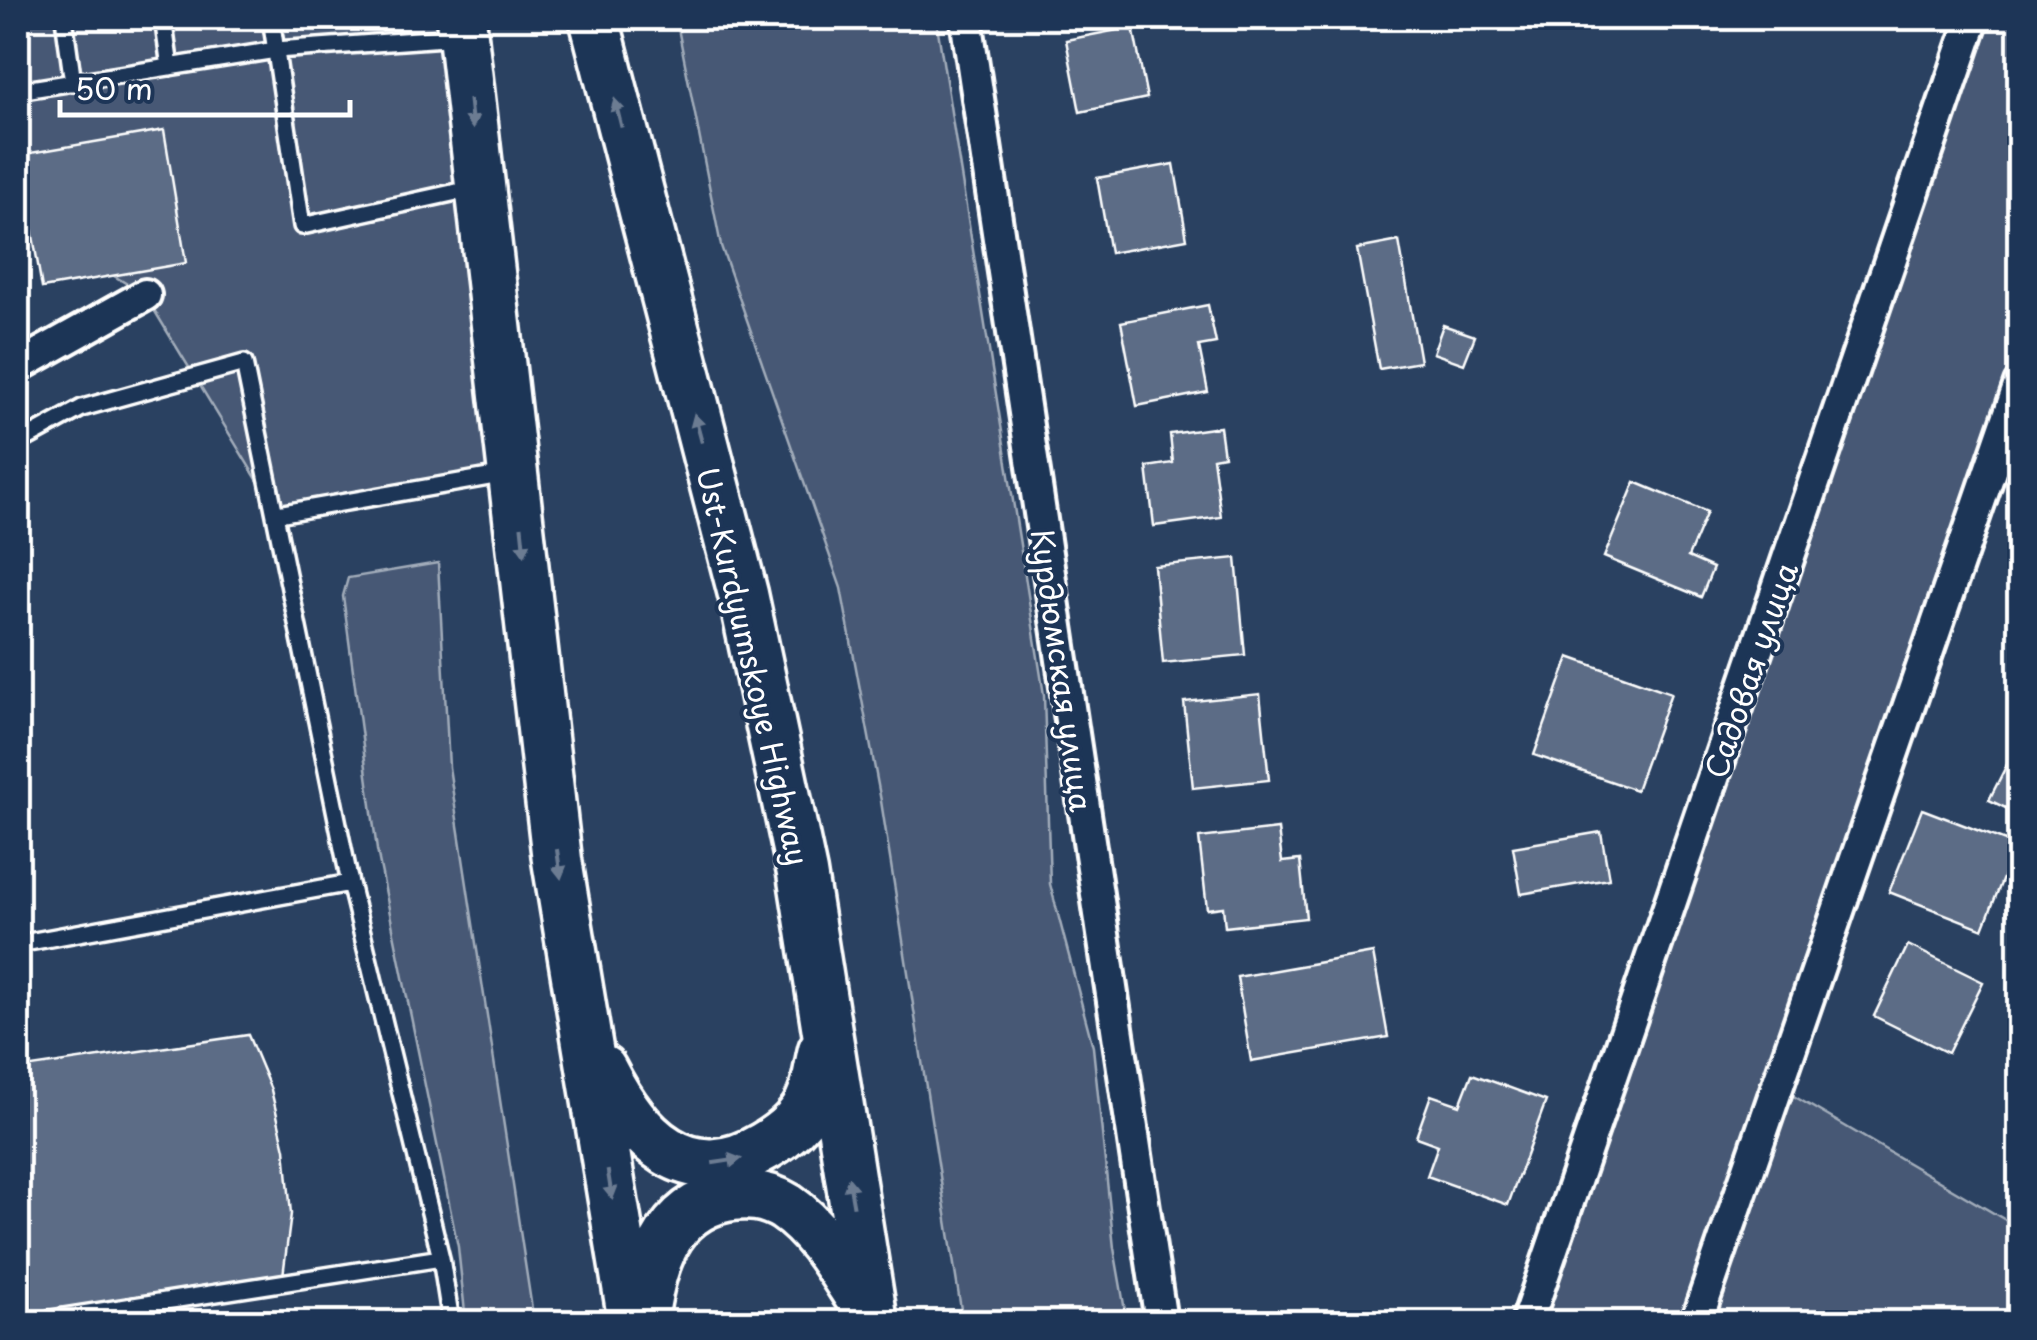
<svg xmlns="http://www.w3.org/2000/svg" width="2037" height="1340" font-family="'Playpen Sans',sans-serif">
<rect width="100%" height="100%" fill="#2a4161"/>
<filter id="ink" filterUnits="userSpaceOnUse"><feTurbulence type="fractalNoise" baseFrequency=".01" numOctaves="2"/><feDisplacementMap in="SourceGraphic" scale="20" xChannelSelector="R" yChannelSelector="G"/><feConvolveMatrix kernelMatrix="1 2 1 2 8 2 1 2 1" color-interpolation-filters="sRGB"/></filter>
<g filter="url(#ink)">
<!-- green -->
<path fill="#465975" stroke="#a2acba" stroke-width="2.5" d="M 18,18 L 457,18 L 515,472 L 278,514 L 145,295 L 18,217 Z
M 676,18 L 936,18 L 1044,695 L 1050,884 L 1093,1047 L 1114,1248 L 1127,1322 L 963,1322 L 881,801 L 841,588 L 721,246 Z
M 1986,18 L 2019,18 L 2019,340 L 1681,1322 L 1545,1322 Z
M 438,563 L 449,767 L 534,1322 L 466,1322 L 458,1247 L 377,850 L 343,596 L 348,578 Z
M 1785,1091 L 2019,1228 L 2019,1322 L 1709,1322 Z"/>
<!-- building -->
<path fill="#5b6c86" stroke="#fff" stroke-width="2.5" d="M 1133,27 L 1147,98 L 1080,112 L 1066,40 Z
M 164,130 L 186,263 L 42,288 L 19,155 Z
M 1174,164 L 1187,239 L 1110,253 L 1097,178 Z
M 1399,241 L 1420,362 L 1379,369 L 1357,249 Z
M 1208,305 L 1216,343 L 1199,346 L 1208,392 L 1137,406 L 1121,322 Z
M 1443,325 L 1475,336 L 1464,364 L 1433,353 Z
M 1220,427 L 1224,456 L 1213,458 L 1221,517 L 1154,526 L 1147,467 L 1173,463 L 1170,434 Z
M 1635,482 L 1707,512 L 1688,557 L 1713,568 L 1701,597 L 1604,557 Z
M 1236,558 L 1245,655 L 1163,663 L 1154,566 Z
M 1569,657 L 1671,693 L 1636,790 L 1534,755 Z
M 1260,694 L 1269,780 L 1193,788 L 1184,702 Z
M 2020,739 L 2020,815 L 1989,800 Z
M 1922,809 L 2016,845 L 1983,929 L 1889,892 Z
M 1278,829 L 1282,862 L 1300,860 L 1306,918 L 1225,927 L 1223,907 L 1207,909 L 1199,838 Z
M 1601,832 L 1609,879 L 1521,894 L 1513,847 Z
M 1908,945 L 1983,982 L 1948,1053 L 1874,1016 Z
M 1373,953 L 1388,1037 L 1251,1061 L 1237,977 Z
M 248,1035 L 271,1090 L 285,1149 L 291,1214 L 283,1276 L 18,1315 L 18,1069 Z
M 1472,1074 L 1546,1101 L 1508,1205 L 1427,1176 L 1438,1145 L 1416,1137 L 1431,1095 L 1460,1105 Z"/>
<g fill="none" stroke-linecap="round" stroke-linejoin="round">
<!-- service casing -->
<g stroke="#fff" stroke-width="22">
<path id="service" d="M 64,18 L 73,83
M 163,18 L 170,67
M 271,18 L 302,226 L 475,188
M 18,91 L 276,50 L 459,37
M 18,443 L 82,408 L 244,363 L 350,883 L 441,1258 L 451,1322
M 278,514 L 506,474
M 18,944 L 350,883
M 31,1322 L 441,1258"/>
</g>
<!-- minor casing -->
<g stroke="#fff" stroke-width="38">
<path id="minor" d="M 966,18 L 1161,1322
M 18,366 L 145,295
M 1527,1322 L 1973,18
M 1696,1322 L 2020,384"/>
</g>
<!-- primary casing -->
<g stroke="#fff" stroke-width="55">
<path id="primary" d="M 461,18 L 557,860 L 633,1322
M 594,18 L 743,594 L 802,873 L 873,1322
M 602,1070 C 636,1137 687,1193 765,1146 C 785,1134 804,1119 812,1096 C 818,1082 819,1065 823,1050
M 643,1322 C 650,1268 665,1209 726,1197 C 748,1193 767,1195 786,1207 C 820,1230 842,1271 864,1304"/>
</g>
<!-- service -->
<use href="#service" stroke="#1d3557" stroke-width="15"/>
<!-- minor -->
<use href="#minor" stroke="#1d3557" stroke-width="30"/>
<!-- primary -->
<use href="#primary" stroke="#1d3557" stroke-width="48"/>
</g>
<!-- one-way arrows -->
<defs><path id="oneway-solid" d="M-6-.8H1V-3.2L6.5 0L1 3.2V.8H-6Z" transform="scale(2.5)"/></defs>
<g fill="#6c7c92">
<use href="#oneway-solid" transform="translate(618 113) rotate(-104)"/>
<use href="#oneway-solid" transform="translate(471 114) rotate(84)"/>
<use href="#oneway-solid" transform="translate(698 428) rotate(-105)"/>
<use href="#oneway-solid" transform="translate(523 541) rotate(84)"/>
<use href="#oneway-solid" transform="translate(559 864) rotate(82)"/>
<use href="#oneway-solid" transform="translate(727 1161) rotate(-9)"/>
<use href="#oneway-solid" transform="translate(610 1185) rotate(81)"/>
<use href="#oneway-solid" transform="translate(851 1192) rotate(-100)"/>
</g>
</g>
<g text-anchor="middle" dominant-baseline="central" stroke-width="8" stroke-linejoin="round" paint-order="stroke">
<!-- street labels -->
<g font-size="30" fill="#fff" stroke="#1d3557">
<text transform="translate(754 666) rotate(77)">Ust-Kurdyumskoye Highway</text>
<text transform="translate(1063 670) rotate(82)">Курдюмская улица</text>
<text transform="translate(1750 670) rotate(-71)">Садовая улица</text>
</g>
</g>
<!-- margin -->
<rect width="2037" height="1340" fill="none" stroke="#1d3557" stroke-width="60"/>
<rect x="30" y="30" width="1977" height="1280" fill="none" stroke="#fff" stroke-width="4" filter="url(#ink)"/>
<!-- scale -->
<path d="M60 100v15h290v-15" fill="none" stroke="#ffffff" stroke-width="5"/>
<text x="75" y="100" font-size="30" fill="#ffffff" stroke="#1d3557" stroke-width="8" paint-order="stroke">50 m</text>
</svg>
